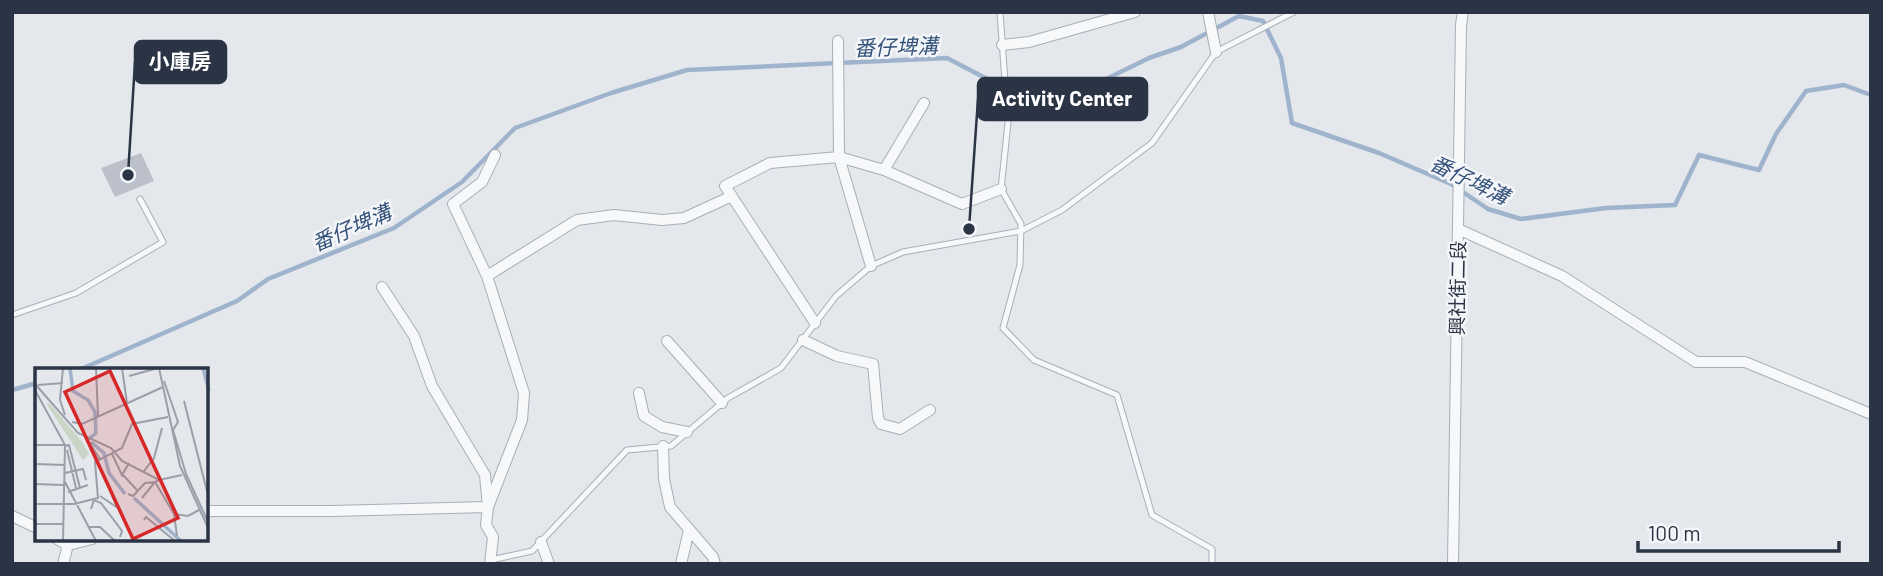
<svg xmlns="http://www.w3.org/2000/svg" width="1883" height="576" font-family="Barlow,'Noto Sans TC',sans-serif">
<rect width="100%" height="100%" fill="#e4e7ec"/>
<g fill="none" stroke-linecap="round" stroke-linejoin="round">
<!-- stream -->
<path stroke="#9fb4cc" stroke-width="4.5" d="M 79,370 L 237,301 L 268,279 L 394,228 L 462,182 L 515,128 L 611,93 L 687,70 L 947,58 L 1045,109 L 1149,58 L 1181,47 L 1239,16 L 1263,21 L 1281,58 L 1292,123 L 1379,153 L 1451,184 L 1488,209 L 1521,219 L 1606,208 L 1675,205 L 1699,155 L 1759,170 L 1776,134 L 1806,91 L 1844,85 L 1871,95
M 12,390 L 37,383"/>
</g>
<!-- building -->
<path fill="#bbc0ca" d="M 141,153 L 154,181 L 115,197 L 101,168 Z"/>
<g fill="none" stroke-linecap="round" stroke-linejoin="round">
<!-- lane casing -->
<g stroke="#a9aeb7" stroke-width="7">
<path id="lane" d="M 1000,12 L 1008,123 L 1001,189 L 1021,224 L 1020,265 L 1003,328 L 1034,360 L 1117,395 L 1152,515 L 1212,549 L 1212,564
M 12,315 L 76,293 L 163,242 L 140,199
M 491,560 L 532,551 L 627,450 L 671,446 L 728,398 L 781,368 L 836,296 L 871,266 L 903,252 L 1021,231 L 1062,210 L 1152,143 L 1216,52 L 1294,12"/>
</g>
<!-- street casing -->
<g stroke="#a9aeb7" stroke-width="12">
<path id="street" d="M 1208,12 L 1216,52
M 838,41 L 839,157 L 871,266
M 1002,45 L 1029,42 L 1135,12
M 884,170 L 924,103
M 1458,229 L 1562,276 L 1696,362 L 1745,362 L 1871,414
M 487,276 L 577,220 L 614,215 L 662,220 L 684,218 L 732,196
M 382,287 L 414,336 L 432,386 L 485,475 L 488,507 L 522,420 L 524,393 L 487,276 L 453,204 L 482,182 L 495,155
M 815,323 L 725,186 L 770,163 L 839,157 L 884,170 L 962,204 L 1001,189
M 803,340 L 837,356 L 873,364 L 878,418 L 881,424 L 900,429 L 930,410
M 667,341 L 722,403
M 639,393 L 644,416 L 662,427 L 687,432
M 663,446 L 664,479 L 670,507 L 713,557 L 715,564
M 206,511 L 332,511 L 488,507 L 486,525 L 493,537 L 490,564
M 12,516 L 37,528
M 57,539 L 68,545 L 92,539
M 541,542 L 549,564
M 63,564 L 68,545
M 681,564 L 689,530
M 1453,564 L 1461,25 L 1463,12"/>
</g>
<!-- lane -->
<use href="#lane" stroke="#f7f8fa" stroke-width="5"/>
<!-- street -->
<use href="#street" stroke="#f7f8fa" stroke-width="10"/>
</g>
<g text-anchor="middle" dominant-baseline="central" stroke-width="5" stroke-linejoin="round" paint-order="stroke">
<!-- street labels -->
<g font-size="19" fill="#2b3445" stroke="#f4f6f9">
<text transform="translate(1457 288) rotate(-89)">興社街二段</text>
</g>
<!-- water labels -->
<g font-size="21" font-style="italic" fill="#34527a" stroke="#f4f6f9">
<text transform="translate(896 46) rotate(-2)">番仔埤溝</text>
<text transform="translate(1470 179) rotate(26)">番仔埤溝</text>
<text transform="translate(351 227) rotate(-24)">番仔埤溝</text>
</g>
</g>
<!-- overview -->
<g transform="translate(35 368)">
<rect width="173" height="173" fill="#e4e7ec"/>
<path d="M 11,35 L 15,36 L 48,75 L 54,86 L 48,92 Z" fill="#c9d6c5"/>
<path fill="none" stroke="#9fb4cc" stroke-width="3.5" d="M 35,0 L 38,23 L 53,32 L 60,44 L 61,65 L 54,71M 168,0 L 174,23M 57,75 L 69,85 L 74,105 L 90,126M 99,130 L 146,173"/>
<path fill="none" stroke="#9a9fa9" stroke-width="2" d="M 28,0 L 25,32 L 30,47M 61,0 L 63,48M 87,0 L 92,35M 124,0 L 145,98 L 174,162M 94,8 L 123,0M 129,13 L 143,54 L 138,62 L 151,106 L 174,156M 0,16 L 43,65 L 76,80 L 87,93 L 124,112 L 147,107M 3,17 L 28,15M 0,22 L 30,77 L 28,173M 149,33 L 174,131M 37,54 L 47,56 L 128,19M 58,74 L 55,76 L 65,91M 0,77 L 29,77M 30,78 L 34,77 L 45,120M 32,82 L 41,120M 77,86 L 87,107 L 94,95M 0,96 L 29,97M 109,103 L 119,90 L 127,60M 30,105 L 48,101 L 51,112M 87,106 L 102,122M 124,112 L 120,114 L 139,146 L 142,168M 30,114 L 61,173M 0,116 L 29,117M 33,124 L 53,117M 93,126 L 98,128 L 110,115 L 120,114 L 107,130M 65,128 L 83,140 L 77,128M 0,136 L 39,136 L 63,130 L 60,94 L 87,80 L 97,56 L 133,49M 56,141 L 59,132 L 66,135 L 87,163 L 85,169M 139,146 L 153,148 L 164,142M 109,152 L 111,149 L 140,173M 0,156 L 29,156M 53,159 L 65,159 L 80,173"/>
<path fill="#d62828" fill-opacity="0.15" stroke="#d62828" stroke-width="3.5" d="M 75,3 L 143,150 L 98,171 L 30,24 Z"/>
<rect width="173" height="173" fill="none" stroke="#2b3445" stroke-width="3.5"/>
</g>
<!-- callouts -->
<path fill="none" stroke="#2b3445" stroke-width="2.5" d="M128 175L135 62M969 229L978 99"/>
<g fill="#2b3445" stroke="#f4f6f9" stroke-width="2.5">
<circle cx="128" cy="175" r="7"/>
<circle cx="969" cy="229" r="7"/>
</g>
<g fill="#2b3445" stroke="#2b3445" stroke-width="2.5">
<rect x="135" y="41" width="91" height="42" rx="7"/>
<rect x="978" y="78" width="169" height="42" rx="7"/>
</g>
<g font-size="21" text-anchor="middle" font-weight="bold" fill="#fff">
<text x="180" y="69">小庫房</text>
<text x="1062" y="106">Activity Center</text>
</g>
<!-- border -->
<rect width="1883" height="576" fill="none" stroke="#2b3445" stroke-width="28"/>
<!-- scale -->
<path d="M1638 541v10h201v-10" fill="none" stroke="#2b3445" stroke-width="3.5"/>
<text x="1648" y="541" font-size="21" fill="#2b3445" stroke="#f4f6f9" stroke-width="5" paint-order="stroke">100 m</text>
</svg>
